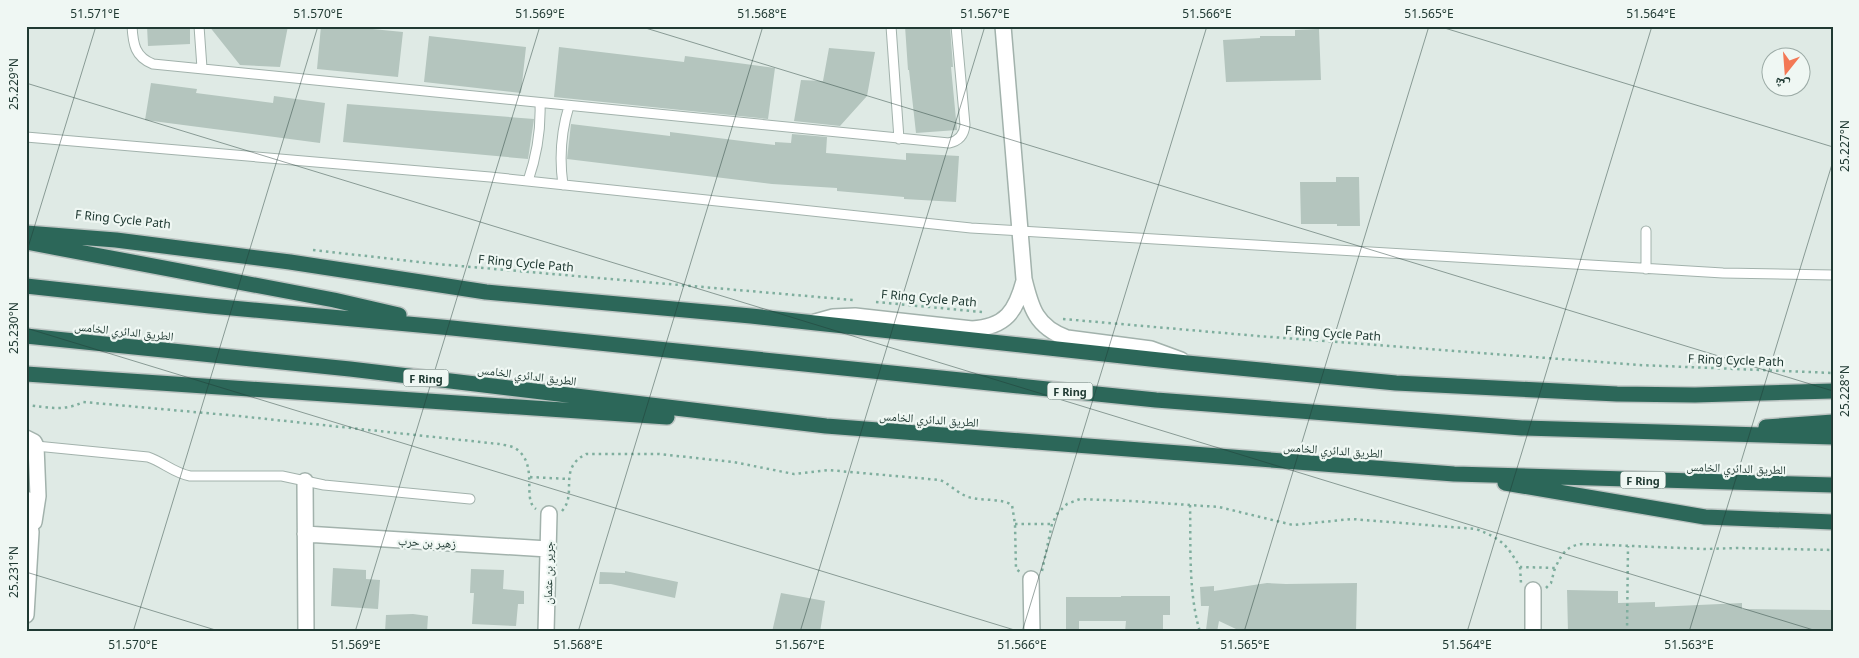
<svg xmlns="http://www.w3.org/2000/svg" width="1859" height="658" font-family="'Noto Sans','Noto Naskh Arabic',sans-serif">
<rect width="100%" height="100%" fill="#dfeae5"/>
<!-- building -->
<path fill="#b4c5be" d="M 147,26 L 190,26 L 190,44 L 148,46 Z
M 209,26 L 288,26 L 280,67 L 240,65 Z
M 321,26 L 342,26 L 403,32 L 398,77 L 317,69 Z
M 905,26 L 950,26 L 953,67 L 951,67 L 957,130 L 916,133 L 909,70 L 908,70 Z
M 1319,29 L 1321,80 L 1226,82 L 1223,40 L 1260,38 L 1260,36 L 1295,36 L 1295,30 Z
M 429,36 L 526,47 L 521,93 L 424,82 Z
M 559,47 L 684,62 L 685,56 L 775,68 L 768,119 L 554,97 Z
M 829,48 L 875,52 L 867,96 L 840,126 L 794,121 L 801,80 L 823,81 Z
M 151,83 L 197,89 L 196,93 L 273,103 L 274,96 L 325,103 L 320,143 L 145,120 Z
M 347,104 L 534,119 L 528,159 L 343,142 Z
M 571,124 L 670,136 L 670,132 L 775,145 L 775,142 L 791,143 L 792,134 L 827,137 L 826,153 L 906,160 L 906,153 L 959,156 L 956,202 L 904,199 L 904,197 L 837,191 L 837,188 L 772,184 L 567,159 Z
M 1336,177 L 1359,177 L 1360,226 L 1337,226 L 1337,224 L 1301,224 L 1300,182 L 1336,182 Z
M 333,568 L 366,570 L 366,579 L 380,580 L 378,609 L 331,606 Z
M 471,569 L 504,570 L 503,589 L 524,591 L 524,604 L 518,604 L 516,626 L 472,624 L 474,593 L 470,593 Z
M 625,571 L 678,582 L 675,598 L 611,584 L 599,584 L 600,572 L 625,573 Z
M 1267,583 L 1286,584 L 1357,583 L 1356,632 L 1289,632 L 1289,629 L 1236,629 L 1219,621 L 1217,632 L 1206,630 L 1209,606 L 1201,606 L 1200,587 L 1214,586 L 1214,591 Z
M 1567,590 L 1618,591 L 1618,603 L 1655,602 L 1655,607 L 1742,603 L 1742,609 L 1833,610 L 1833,632 L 1568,632 Z
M 781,593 L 825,601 L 820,632 L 772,632 Z
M 1121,596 L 1170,596 L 1170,615 L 1163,615 L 1163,630 L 1148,629 L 1148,632 L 1125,632 L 1126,621 L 1079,621 L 1079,630 L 1066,630 L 1066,597 L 1121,597 Z
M 413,614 L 428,616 L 427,632 L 385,632 L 386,615 Z"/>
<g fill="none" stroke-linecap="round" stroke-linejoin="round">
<!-- lane casing -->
<g stroke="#a2b2ac" stroke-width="11">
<path id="lane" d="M 132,26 C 133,44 135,57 153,64 L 949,143 C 959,141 964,135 965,125 L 956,26
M 199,26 L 202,68
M 891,26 L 899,139
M 26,137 L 490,177 L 971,228 L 1723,273 L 1833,275
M 528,181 C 537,155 541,130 540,103
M 563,185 C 559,157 561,132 569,106
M 1646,231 L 1646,269
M 36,446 L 148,457 C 163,462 174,473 190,476 L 282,476 L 324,485 L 470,499"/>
</g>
<!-- street casing -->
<g stroke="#a2b2ac" stroke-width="18">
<path id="street" d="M 1003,26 L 1024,279 C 1031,308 1036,327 1067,338 L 1151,349 L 1181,360
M 815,322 L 833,317 L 855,316 L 972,329 C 1006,327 1016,311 1024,281
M 26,438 L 34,442 L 36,446 L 38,496 L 34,522
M 305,481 L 306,632
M 26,499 L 31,532 L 26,615
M 305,534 L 548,549
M 1031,579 L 1032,632
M 546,632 L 549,514
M 1533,632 L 1533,590"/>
</g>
<!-- highway casing -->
<g stroke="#bcc4c2" stroke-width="18">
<path id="highway" d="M 26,233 L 116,240 L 290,262 L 486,292 L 751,316 L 1187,363 L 1396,383 L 1617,394 L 1695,395 L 1833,391
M 26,242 L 334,300 L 399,315
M 26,286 L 210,306 L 452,328 L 1156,400 L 1522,428 L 1833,437
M 26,336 L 350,369 L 826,426 L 1454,474 L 1833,485
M 26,374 L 667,417
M 1766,427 L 1833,422
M 1505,483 L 1705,517 L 1833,522"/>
</g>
<!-- path -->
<path stroke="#7fae9e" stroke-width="2.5" stroke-dasharray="2.5 4" stroke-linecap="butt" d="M 313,250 L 437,264 L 853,300
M 876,302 L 982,312
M 1063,319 L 1258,336 L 1639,365 L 1833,373
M 26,405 C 48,407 63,412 83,402 L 239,416 L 499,444 C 504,445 511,446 515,448 C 540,464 521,499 536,509
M 530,477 L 568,479
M 1190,505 C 1191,546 1188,592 1200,632
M 562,511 C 578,493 557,469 586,454 L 659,454 L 733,462 L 794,474 L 828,470 L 940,480 C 950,484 957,493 968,497 C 980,501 1002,498 1012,505 L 1015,524 L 1016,569 L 1020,572
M 1015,524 L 1052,524
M 1520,567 L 1521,583
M 1042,571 L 1052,524 L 1057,514 L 1067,504 L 1080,499 L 1132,501 L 1219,507 L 1293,525 L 1352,519 L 1476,529 C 1502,539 1506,544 1520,567 L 1555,568 C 1562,554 1566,546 1582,544 L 1706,549 L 1737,548 L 1833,550
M 1546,588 L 1551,583 L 1555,568
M 1627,632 L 1628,546"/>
<!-- lane -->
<use href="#lane" stroke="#fff" stroke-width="9"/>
<!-- street -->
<use href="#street" stroke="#fff" stroke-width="15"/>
<!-- highway -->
<use href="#highway" stroke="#2c6759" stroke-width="15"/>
</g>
<!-- ticks -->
<path fill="none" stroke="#203a33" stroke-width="1" stroke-opacity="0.45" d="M 639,26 L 1833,391M 1438,26 L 1833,147M 26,83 L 1820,632M 26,254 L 96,26M 26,328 L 1021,632M 26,572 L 222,632M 133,632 L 318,26M 355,632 L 540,26M 578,632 L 763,26M 800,632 L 985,26M 1022,632 L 1207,26M 1244,632 L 1429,26M 1467,632 L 1652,26M 1689,632 L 1833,161"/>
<g text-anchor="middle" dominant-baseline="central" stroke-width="4.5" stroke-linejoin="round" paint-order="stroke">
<!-- shield labels -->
<g fill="#eff7f3" stroke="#5e736d" stroke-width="1">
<rect x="403.5" y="369.5" width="45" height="17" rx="4"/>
<rect x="1047.5" y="382.5" width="45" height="17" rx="4"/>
<rect x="1620.5" y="471.5" width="45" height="17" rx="4"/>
</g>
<g font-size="11" font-weight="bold" fill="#203a33">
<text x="426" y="378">F Ring</text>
<text x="1070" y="391">F Ring</text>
<text x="1643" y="480">F Ring</text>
</g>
<!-- street labels -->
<g font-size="12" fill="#203a33" stroke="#eff7f3">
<text transform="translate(123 219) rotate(6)">F Ring Cycle Path</text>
<text transform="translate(526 263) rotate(5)">F Ring Cycle Path</text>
<text transform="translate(929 298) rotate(5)">F Ring Cycle Path</text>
<text transform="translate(124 331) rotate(6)">الطريق الدائري الخامس</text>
<text transform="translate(1333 333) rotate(4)">F Ring Cycle Path</text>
<text transform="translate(1736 360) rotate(2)">F Ring Cycle Path</text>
<text transform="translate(527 375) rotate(7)">الطريق الدائري الخامس</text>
<text transform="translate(929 419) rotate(4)">الطريق الدائري الخامس</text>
<text transform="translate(1333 450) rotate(4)">الطريق الدائري الخامس</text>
<text transform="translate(1736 468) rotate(2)">الطريق الدائري الخامس</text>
<text transform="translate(427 542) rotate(3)">زهير بن حرب</text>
<text transform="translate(548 573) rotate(-89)">جرير بن عثمان</text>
</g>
</g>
<!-- border -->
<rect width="1859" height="658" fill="none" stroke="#eff7f3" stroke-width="55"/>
<!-- north arrow -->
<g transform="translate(1786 72) rotate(197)"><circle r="24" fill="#eff7f3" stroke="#9caba6"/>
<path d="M0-4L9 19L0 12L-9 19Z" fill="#f37855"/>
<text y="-8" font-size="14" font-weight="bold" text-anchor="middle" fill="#203a33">ش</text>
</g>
<rect x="28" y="28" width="1804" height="602" fill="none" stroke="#203a33" stroke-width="2"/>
<g font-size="12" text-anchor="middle" fill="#203a33">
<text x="95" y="18">51.571°E</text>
<text x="318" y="18">51.570°E</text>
<text x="540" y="18">51.569°E</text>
<text x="762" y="18">51.568°E</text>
<text x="985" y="18">51.567°E</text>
<text x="1207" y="18">51.566°E</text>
<text x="1429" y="18">51.565°E</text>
<text x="1651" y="18">51.564°E</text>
<text transform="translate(14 84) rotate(-90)" y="4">25.229°N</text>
<text transform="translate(1845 146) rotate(-90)" y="4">25.227°N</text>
<text transform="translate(14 328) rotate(-90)" y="4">25.230°N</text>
<text transform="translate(1845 391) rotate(-90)" y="4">25.228°N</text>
<text transform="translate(14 572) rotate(-90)" y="4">25.231°N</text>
<text x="133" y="649">51.570°E</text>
<text x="356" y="649">51.569°E</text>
<text x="578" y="649">51.568°E</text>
<text x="800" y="649">51.567°E</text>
<text x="1022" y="649">51.566°E</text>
<text x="1245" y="649">51.565°E</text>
<text x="1467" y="649">51.564°E</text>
<text x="1689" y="649">51.563°E</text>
</g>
</svg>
